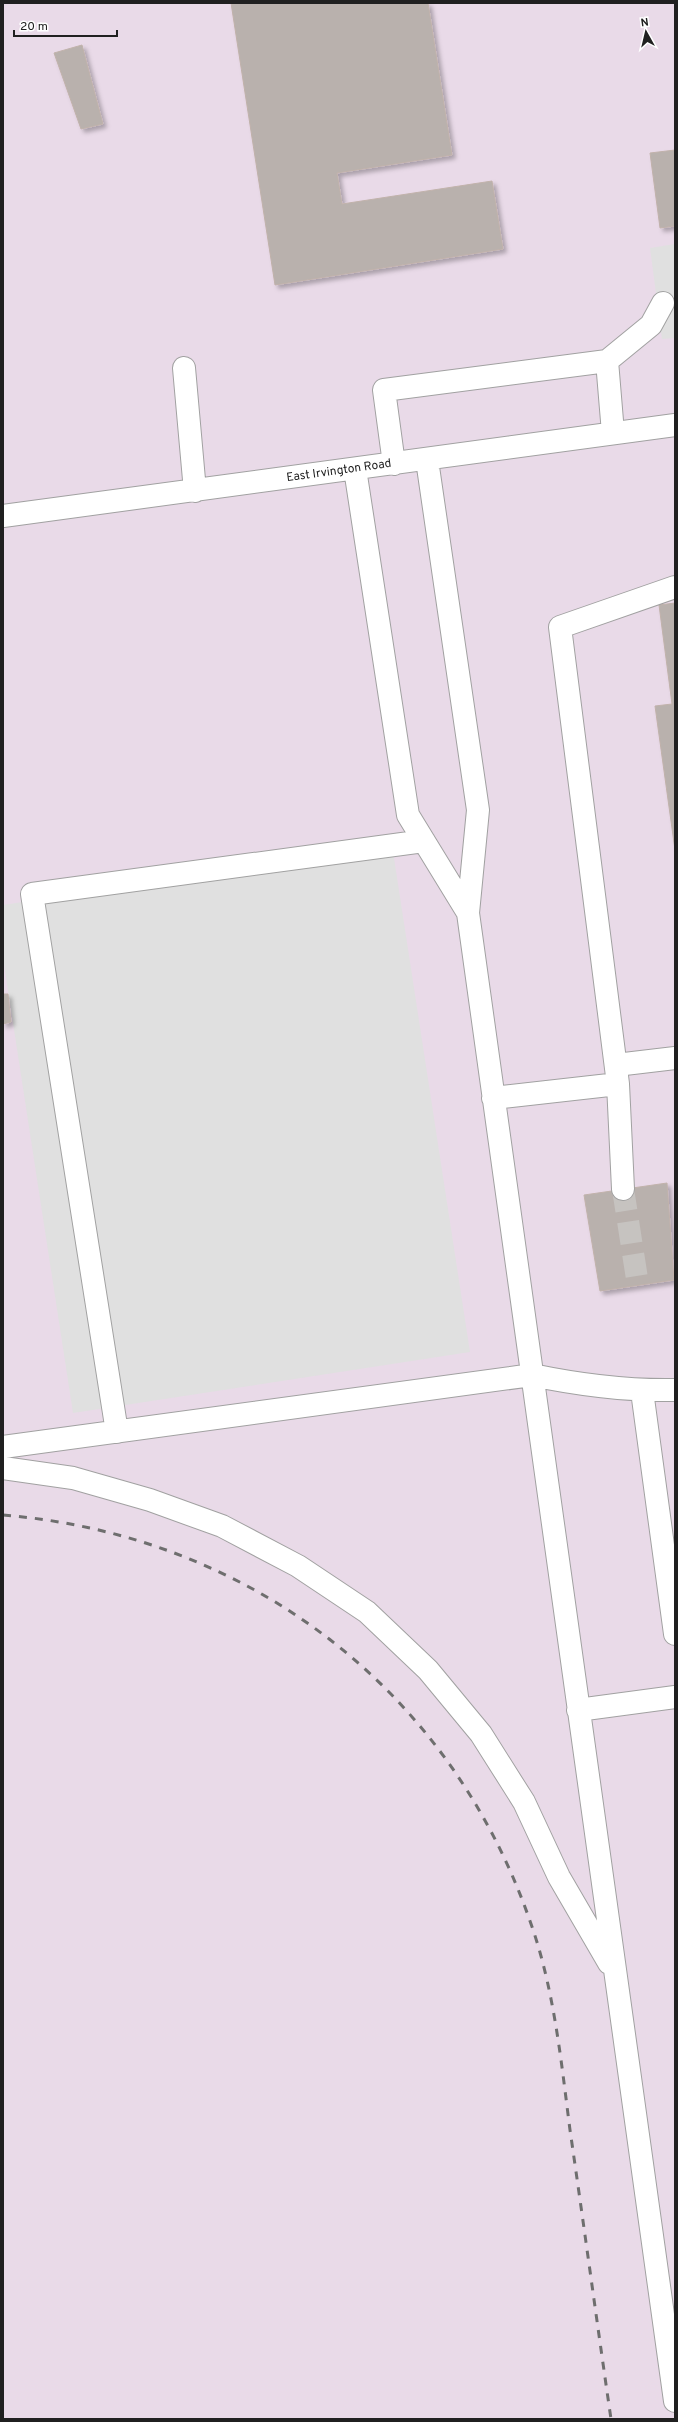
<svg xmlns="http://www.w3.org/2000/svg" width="678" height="2422" font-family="Overpass,sans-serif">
<defs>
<filter id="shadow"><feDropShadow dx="3.5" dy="3.5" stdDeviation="2" flood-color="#0004"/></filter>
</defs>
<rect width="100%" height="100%" fill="#f0ece8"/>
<!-- industrial -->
<path fill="#e9dae8" d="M 3,3 L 675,3 L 675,2419 L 3,2419 Z"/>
<!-- parking -->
<path fill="#e0e0e0" d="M 675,244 L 675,338 L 662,339 L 650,248 Z
M 392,845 L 470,1352 L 73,1413 L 3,958 L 3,905 Z"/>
<!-- building -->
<path fill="#b9b1ad" stroke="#c1b2ab" filter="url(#shadow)" d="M 231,3 L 428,3 L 452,155 L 337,173 L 342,204 L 492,181 L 503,249 L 275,285 Z
M 82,45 L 103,124 L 81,129 L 54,53 Z
M 675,150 L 675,226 L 660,228 L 650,153 Z
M 675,603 L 675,850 L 655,706 L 672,704 L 659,605 Z
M 3,994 L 8,994 L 11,1022 L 3,1024 Z
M 667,1183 L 674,1280 L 600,1291 L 584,1195 Z"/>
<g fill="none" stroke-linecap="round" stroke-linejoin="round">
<!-- minor-tunnel -->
<path stroke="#c6c3c0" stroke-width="22" stroke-dasharray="22 11" stroke-linecap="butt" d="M 623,1189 L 638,1285"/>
<!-- minor casing -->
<g stroke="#a1a1a1" stroke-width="24">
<path id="minor" d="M 184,368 L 195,491
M 613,433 L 607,361 L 651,325 L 663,303
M 394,464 L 384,390 L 607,361
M 355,469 L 408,815 L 468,913 L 478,810 L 427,460
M 3,516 L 675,425
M 468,913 L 675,2401
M 616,1065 L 675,1058
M 618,1084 L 623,1189
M 493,1098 L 618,1084 L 560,627 L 675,587
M 642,1391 L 675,1634
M 117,1432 L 32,894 L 424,841
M 3,1447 L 532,1375 C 580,1385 626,1391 675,1390
M 3,1468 L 73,1478 L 150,1500 L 222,1526 L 298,1566 L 367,1612 L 428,1670 L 481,1734 L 524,1802 L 559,1877 L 609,1963
M 578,1710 L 675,1697"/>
</g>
<!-- minor -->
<use href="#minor" stroke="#fff" stroke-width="22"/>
<!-- rail -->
<path stroke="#6e6e6e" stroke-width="3" stroke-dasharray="8 8" stroke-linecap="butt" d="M 3,1515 C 248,1535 449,1688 530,1921 C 554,1988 561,2060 570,2130 C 584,2226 597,2323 611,2419"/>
</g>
<g text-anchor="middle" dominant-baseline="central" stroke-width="3.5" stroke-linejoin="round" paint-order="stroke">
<!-- street labels -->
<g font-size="12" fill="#202020" stroke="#fff">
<text transform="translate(339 471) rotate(-8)">East Irvington Road</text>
</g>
</g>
<!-- border -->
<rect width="678" height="2422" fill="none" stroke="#202020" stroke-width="8"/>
<!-- north arrow -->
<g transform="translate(646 32) rotate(352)" stroke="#ffffff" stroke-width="3" paint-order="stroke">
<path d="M0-3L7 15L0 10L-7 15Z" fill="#202020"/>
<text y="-6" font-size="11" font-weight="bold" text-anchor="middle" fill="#202020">N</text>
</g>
<!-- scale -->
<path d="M14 30v6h103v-6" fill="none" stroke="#202020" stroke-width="2"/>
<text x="20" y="30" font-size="12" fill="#202020" stroke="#ffffff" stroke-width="3" paint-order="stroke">20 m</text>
</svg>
